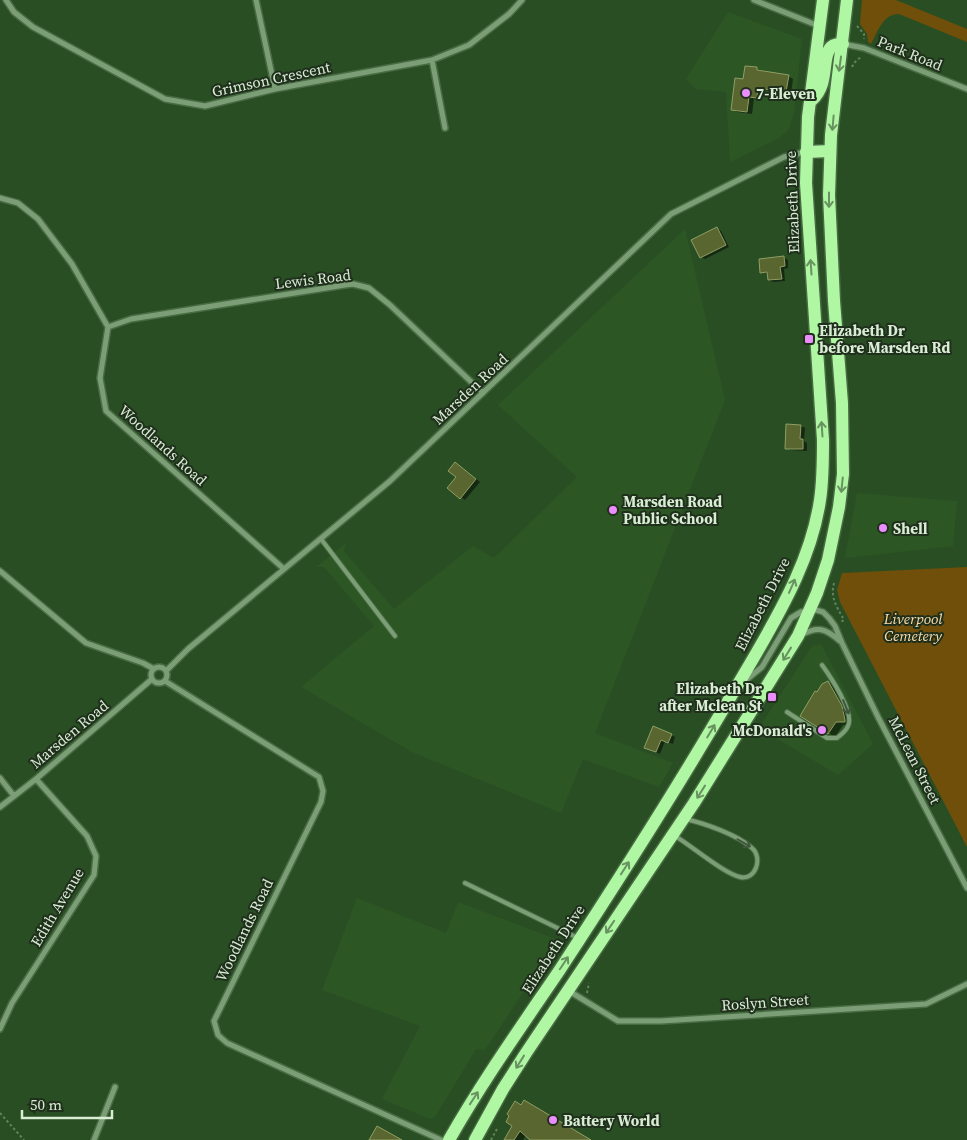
<svg xmlns="http://www.w3.org/2000/svg" width="967" height="1140" font-family="'Source Serif 4',serif">
<rect width="100%" height="100%" fill="#294e23"/>
<!-- built -->
<path fill="#2c5725" d="M 728,12 L 802,39 L 794,112 L 789,129 L 779,138 L 730,162 L 726,92 L 696,89 L 686,79 Z
M 685,229 L 725,400 L 595,733 L 673,763 L 659,787 L 583,759 L 561,813 L 412,752 L 301,687 L 374,626 L 324,567 L 316,567 L 346,543 L 344,551 L 394,609 L 473,546 L 494,558 L 577,477 L 498,405 Z
M 857,493 L 957,501 L 953,546 L 845,558 Z
M 821,644 L 873,744 L 838,775 L 759,728 L 812,646 Z
M 357,898 L 446,933 L 458,902 L 558,940 L 485,1050 L 476,1049 L 435,1117 L 430,1119 L 382,1099 L 420,1026 L 322,990 Z"/>
<!-- green -->
<path fill="#6f4f09" d="M 862,0 L 896,0 L 967,29 L 967,42 L 899,14 C 883,14 878,31 871,44 L 868,42 L 867,34 L 860,24 Z
M 967,567 L 967,847 L 840,602 L 837,590 L 842,573 Z"/>
<!-- shadow -->
<path fill="#0007" d="M 746,67 L 788,76 L 793,79 L 791,94 L 763,90 L 762,100 L 754,99 L 752,114 L 737,112 L 732,109 L 744,80 Z
M 717,228 L 721,231 L 729,247 L 705,259 L 701,257 Z
M 783,257 L 788,260 L 788,268 L 784,269 L 785,281 L 773,282 L 769,280 L 768,274 L 761,272 Z
M 801,426 L 805,428 L 804,441 L 807,443 L 807,451 L 791,450 L 786,448 Z
M 460,466 L 480,482 L 465,500 L 449,488 L 458,477 Z
M 828,682 L 835,686 L 851,718 L 851,725 L 843,725 L 835,737 L 801,715 Z
M 671,735 L 675,737 L 673,744 L 665,741 L 660,754 L 646,747 Z
M 514,1126 L 588,1140 L 532,1140 L 526,1135 L 523,1140 L 506,1140 Z"/>
<!-- building -->
<path fill="#59662f" stroke="#8f9f65" d="M 745,66 L 757,67 L 757,70 L 789,75 L 786,92 L 758,88 L 757,98 L 749,97 L 747,112 L 731,110 L 735,78 L 743,79 Z
M 717,227 L 726,245 L 700,258 L 691,240 Z
M 784,256 L 785,266 L 780,267 L 782,279 L 768,280 L 767,272 L 760,273 L 759,259 Z
M 786,424 L 801,425 L 800,439 L 803,439 L 803,449 L 785,449 Z
M 455,462 L 476,479 L 460,499 L 447,488 L 456,477 L 448,471 Z
M 828,681 L 842,706 L 845,720 L 845,722 L 836,722 L 828,734 L 800,716 L 815,691 L 817,692 L 822,684 Z
M 653,726 L 672,734 L 668,743 L 661,740 L 656,752 L 644,748 Z
M 524,1100 L 591,1140 L 530,1140 L 520,1131 L 514,1140 L 504,1140 L 512,1126 L 506,1122 L 509,1116 L 507,1114 L 515,1101 L 521,1105 Z
M 377,1126 L 402,1140 L 369,1140 Z"/>
<g fill="none" stroke-linecap="round" stroke-linejoin="round">
<!-- service casing -->
<g stroke="#486b43" stroke-width="6">
<path id="service" d="M 321,539 L 395,636
M 787,712 L 827,738 L 837,738 C 841,735 846,731 848,726 C 855,713 830,676 822,665
M 675,836 C 692,846 723,873 740,877 C 756,881 763,857 752,848 C 738,835 704,823 685,819
M 465,883 L 578,938"/>
</g>
<!-- minor casing -->
<g stroke="#486b43" stroke-width="8">
<path id="minor" d="M 6,0 L 14,12 L 33,27 L 165,99 L 205,106 L 275,89 L 432,60 L 469,45 L 509,14 L 522,0
M 256,0 L 275,89
M 754,0 L 819,26
M 843,44 L 864,48 L 967,89
M 432,60 L 445,128
M 0,198 L 18,203 L 38,219 L 72,264 L 108,327 L 100,378 L 106,411 L 284,569
M 108,327 L 131,319 L 345,285 L 353,284 L 369,288 L 390,305 L 483,393
M 0,571 L 86,643 L 143,663 L 154,669
M 801,635 C 818,626 825,628 840,641
M151 675a8 8 0 1 1 16 0a8 8 0 1 1-16 0Z
M 166,671 L 188,649 L 390,481 L 671,214 L 784,157 L 805,152
M 165,681 L 319,777 L 323,791 L 321,802 L 214,1021 L 218,1035 L 227,1043 L 441,1140
M 745,681 L 762,667 L 791,618 L 801,612 L 816,610 L 823,612 L 829,618 L 835,626 L 842,643 L 878,717 L 967,888
M 0,778 L 14,796
M 0,807 L 36,779 L 152,679
M 569,991 L 618,1021 L 661,1021 L 926,1004 L 967,984
M 0,1029 L 12,1003 L 94,875 L 96,856 L 87,836 L 36,779
M 94,1140 L 115,1087"/>
</g>
<!-- primary casing -->
<g stroke="#486b43" stroke-width="15">
<path id="primary" d="M 812,100 C 830,84 821,57 831,47 C 834,44 838,44 843,44
M 806,152 L 830,151
M 449,1140 C 482,1082 521,1027 559,971 C 608,896 657,820 703,743 C 721,713 739,683 757,652 C 784,605 812,555 820,500 C 823,481 823,460 823,440 L 806,183 L 808,117 L 823,0
M 475,1140 L 503,1089 L 526,1053 L 694,803 L 798,636 L 817,593 L 828,560 L 839,507 L 843,474 L 842,403 L 834,301 L 829,195 L 831,135 L 847,0"/>
</g>
<!-- path -->
<path stroke="#63835e" stroke-width="2" stroke-dasharray="2.5 2.5" stroke-linecap="butt" d="M 857,26 L 864,34 L 864,39
M 852,67 L 854,63 L 862,56
M 834,583 C 830,598 837,607 844,620 L 841,622
M 587,993 L 589,983
M 0,1113 L 24,1140
M 491,1140 L 498,1127"/>
<!-- service -->
<use href="#service" stroke="#7c9e76" stroke-width="4"/>
<!-- minor -->
<use href="#minor" stroke="#7c9e76" stroke-width="5"/>
<!-- primary -->
<use href="#primary" stroke="#b0f7a4" stroke-width="12"/>
</g>
<!-- one-way arrows -->
<defs><path id="oneway-shaft" d="M-6 0H5M1.5-3L5.5 0L1.5 3" fill="none" stroke-width="1.6" stroke-linecap="round" stroke-linejoin="round" transform="scale(1.25)"/></defs>
<g stroke="#689360">
<use href="#oneway-shaft" transform="translate(840 64) rotate(98)"/>
<use href="#oneway-shaft" transform="translate(833 123) rotate(95)"/>
<use href="#oneway-shaft" transform="translate(829 200) rotate(90)"/>
<use href="#oneway-shaft" transform="translate(811 267) rotate(-94)"/>
<use href="#oneway-shaft" transform="translate(822 429) rotate(-94)"/>
<use href="#oneway-shaft" transform="translate(842 485) rotate(96)"/>
<use href="#oneway-shaft" transform="translate(792 586) rotate(-66)"/>
<use href="#oneway-shaft" transform="translate(787 654) rotate(122)"/>
<use href="#oneway-shaft" transform="translate(711 731) rotate(-59)"/>
<use href="#oneway-shaft" transform="translate(701 792) rotate(122)"/>
<use href="#oneway-shaft" transform="translate(625 868) rotate(-57)"/>
<use href="#oneway-shaft" transform="translate(610 927) rotate(124)"/>
<use href="#oneway-shaft" transform="translate(564 963) rotate(-56)"/>
<use href="#oneway-shaft" transform="translate(520 1062) rotate(122)"/>
<use href="#oneway-shaft" transform="translate(474 1098) rotate(-57)"/>
</g>
<g stroke="#40563c">
<use href="#oneway-shaft" transform="translate(846 707) rotate(68)"/>
<use href="#oneway-shaft" transform="translate(744 843) rotate(30)"/>
</g>
<!-- markers -->
<g fill="#ea8dfd" stroke="#1f2f1c" stroke-width="2">
<circle cx="746" cy="93" r="5"/>
<rect x="804" y="334" width="10" height="10" rx="2.5"/>
<circle cx="613" cy="510" r="5"/>
<circle cx="883" cy="528" r="5"/>
<rect x="767" y="692" width="10" height="10" rx="2.5"/>
<circle cx="822" cy="730" r="5"/>
<circle cx="553" cy="1120" r="5"/>
</g>
<g text-anchor="middle" dominant-baseline="central" stroke-width="4" stroke-linejoin="round" paint-order="stroke">
<!-- street labels -->
<g font-size="15" fill="#d8edd4" stroke="#1f2f1c">
<text transform="translate(910 53) rotate(22)">Park Road</text>
<text transform="translate(271 79) rotate(-12)">Grimson Crescent</text>
<text transform="translate(792 202) rotate(-92)">Elizabeth Drive</text>
<text transform="translate(313 279) rotate(-7)">Lewis Road</text>
<text transform="translate(470 389) rotate(-43)">Marsden Road</text>
<text transform="translate(163 445) rotate(42)">Woodlands Road</text>
<text transform="translate(762 604) rotate(-63)">Elizabeth Drive</text>
<text transform="translate(69 734) rotate(-40)">Marsden Road</text>
<text transform="translate(915 760) rotate(63)">McLean Street</text>
<text transform="translate(57 907) rotate(-59)">Edith Avenue</text>
<text transform="translate(244 930) rotate(-64)">Woodlands Road</text>
<text transform="translate(553 949) rotate(-57)">Elizabeth Drive</text>
<text transform="translate(765 1002) rotate(-4)">Roslyn Street</text>
</g>
<!-- poi labels -->
<g font-size="15" font-weight="bold" fill="#d8edd4" stroke="#1f2f1c" text-anchor="start">
<text x="756" y="93">7-Eleven</text>
<text x="819" y="330">Elizabeth Dr<tspan x="819" dy="17">before Marsden Rd</tspan></text>
<text x="623" y="501">Marsden Road<tspan x="623" dy="17">Public School</tspan></text>
<text x="893" y="528">Shell</text>
<text x="762" y="688" text-anchor="end">Elizabeth Dr<tspan x="762" dy="17">after Mclean St</tspan></text>
<text x="812" y="730" text-anchor="end">McDonald's</text>
<text x="563" y="1120">Battery World</text>
</g>
<!-- park labels -->
<g font-size="15" font-style="italic" fill="#fcddaa" stroke="#1f2f1c">
<text x="913" y="618">Liverpool<tspan x="913" dy="17">Cemetery</tspan></text>
</g>
</g>
<!-- scale -->
<path d="M22 1110v8h90v-8" fill="none" stroke="#d8edd4" stroke-width="2.5"/>
<text x="30" y="1110" font-size="15" fill="#d8edd4" stroke="#1f2f1c" stroke-width="4" paint-order="stroke">50 m</text>
</svg>
